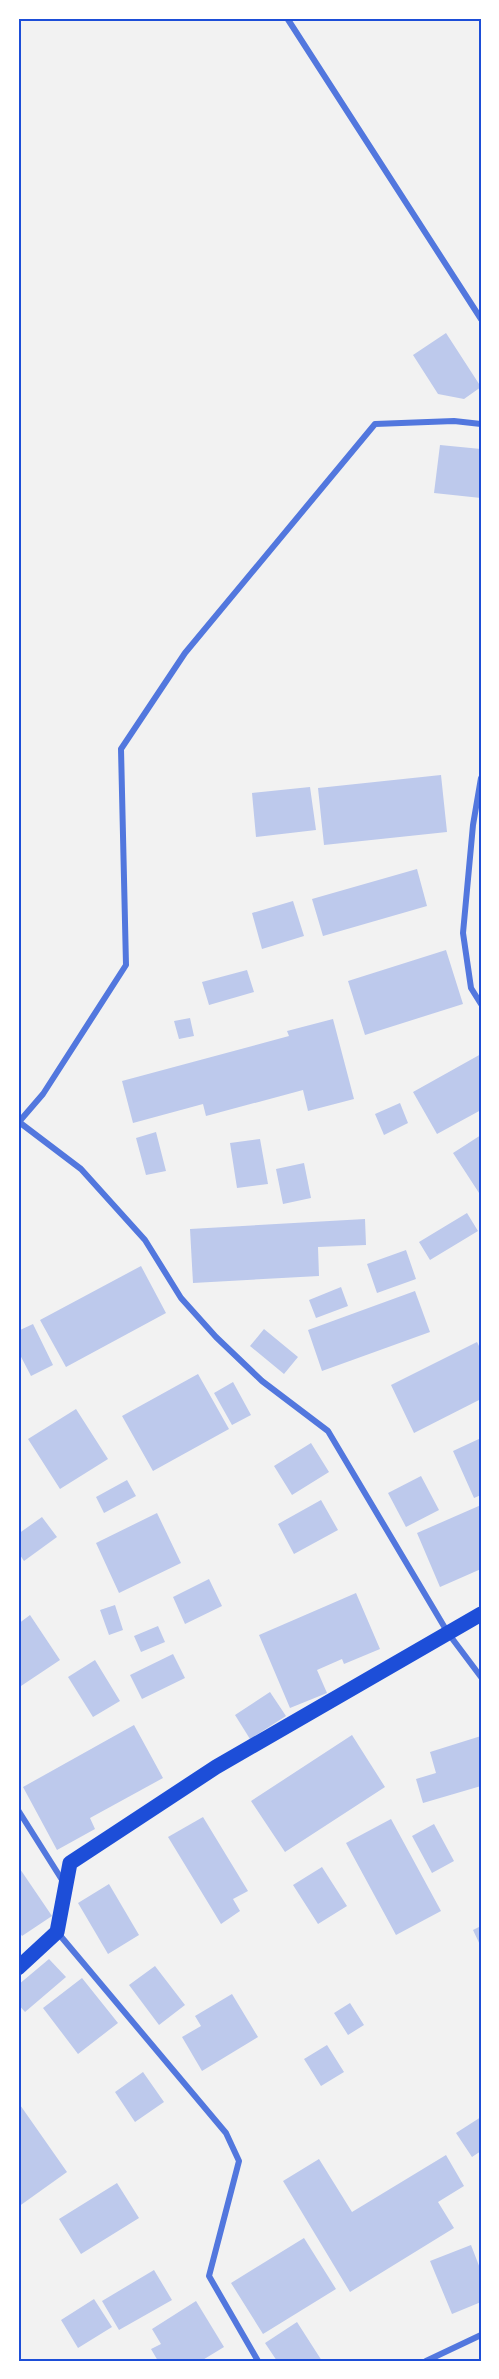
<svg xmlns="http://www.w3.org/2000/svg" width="499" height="2379" font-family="Figtree,sans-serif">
<rect width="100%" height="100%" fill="#f2f2f2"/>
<!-- building -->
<path fill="#bdc9ec" d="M 446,333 L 481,387 L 464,399 L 438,394 L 413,355 Z
M 440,445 L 481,449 L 481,498 L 434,493 Z
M 441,775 L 447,832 L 324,845 L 318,788 Z
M 310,787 L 316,830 L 256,837 L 252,793 Z
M 417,869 L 427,906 L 323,936 L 312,899 Z
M 293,901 L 304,936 L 262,949 L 252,913 Z
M 446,950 L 463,1004 L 365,1035 L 348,981 Z
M 247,970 L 254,992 L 209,1005 L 202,982 Z
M 190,1018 L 194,1036 L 179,1039 L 174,1021 Z
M 333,1019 L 354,1099 L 308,1111 L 303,1090 L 206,1116 L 203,1104 L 133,1123 L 122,1081 L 289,1036 L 287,1031 Z
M 481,1054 L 481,1110 L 437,1134 L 413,1092 Z
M 400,1103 L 408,1123 L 384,1135 L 375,1114 Z
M 156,1132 L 166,1171 L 146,1175 L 136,1138 Z
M 481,1135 L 481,1196 L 453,1153 Z
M 260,1139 L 268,1184 L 237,1188 L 230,1143 Z
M 304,1163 L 311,1198 L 283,1204 L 276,1169 Z
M 467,1213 L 478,1231 L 430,1260 L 419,1242 Z
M 365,1219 L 366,1245 L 318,1247 L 319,1276 L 193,1283 L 190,1229 Z
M 406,1250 L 416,1279 L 377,1293 L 367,1264 Z
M 141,1266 L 166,1313 L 66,1367 L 40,1320 Z
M 341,1287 L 348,1306 L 316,1318 L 309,1300 Z
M 415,1291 L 430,1332 L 322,1371 L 308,1330 Z
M 33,1324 L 53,1365 L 31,1376 L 18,1351 L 18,1331 Z
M 264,1329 L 298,1357 L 284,1374 L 250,1346 Z
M 477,1342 L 481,1350 L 481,1399 L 414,1433 L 391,1385 Z
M 198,1374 L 229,1429 L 153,1471 L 122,1416 Z
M 233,1382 L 251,1415 L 232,1425 L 214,1393 Z
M 76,1409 L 108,1459 L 60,1489 L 28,1439 Z
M 481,1438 L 481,1495 L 474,1498 L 453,1451 Z
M 311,1443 L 329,1472 L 292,1495 L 274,1466 Z
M 421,1476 L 439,1510 L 406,1527 L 388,1493 Z
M 127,1480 L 136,1496 L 104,1513 L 96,1497 Z
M 321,1500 L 338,1530 L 294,1554 L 278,1524 Z
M 481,1505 L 481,1569 L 440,1587 L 417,1533 Z
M 157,1513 L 181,1563 L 119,1593 L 96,1543 Z
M 42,1517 L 57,1537 L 24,1561 L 18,1552 L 18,1534 Z
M 209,1579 L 222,1606 L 185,1624 L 173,1597 Z
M 356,1593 L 380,1649 L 344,1664 L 342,1659 L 317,1670 L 327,1693 L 290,1708 L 259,1635 Z
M 115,1605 L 123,1630 L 109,1635 L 100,1610 Z
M 30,1615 L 60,1660 L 18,1688 L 18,1624 Z
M 158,1626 L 165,1642 L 141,1652 L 134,1636 Z
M 173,1654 L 185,1678 L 142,1699 L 130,1675 Z
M 95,1660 L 120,1701 L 93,1717 L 68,1677 Z
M 270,1692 L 286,1716 L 250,1739 L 235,1715 Z
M 134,1725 L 163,1778 L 90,1818 L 95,1829 L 57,1850 L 23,1787 Z
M 352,1735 L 385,1787 L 285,1852 L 251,1801 Z
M 481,1736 L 481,1786 L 423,1803 L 416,1779 L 436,1773 L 430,1752 Z
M 203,1817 L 248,1891 L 233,1899 L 240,1911 L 221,1924 L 168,1837 Z
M 391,1819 L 441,1911 L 396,1935 L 346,1843 Z
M 434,1824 L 454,1861 L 432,1873 L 412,1836 Z
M 18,1866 L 52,1916 L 22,1936 L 18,1930 Z
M 322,1867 L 347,1906 L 318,1924 L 293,1885 Z
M 109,1884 L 139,1935 L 108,1954 L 78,1903 Z
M 481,1926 L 481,1947 L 473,1930 Z
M 49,1959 L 66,1977 L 25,2012 L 18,2004 L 18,1985 Z
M 155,1966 L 185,2005 L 159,2025 L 129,1985 Z
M 82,1978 L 118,2023 L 78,2054 L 43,2008 Z
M 232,1994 L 258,2037 L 202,2071 L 182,2037 L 201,2026 L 195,2016 Z
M 350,2003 L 364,2025 L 348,2035 L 334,2013 Z
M 327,2045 L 344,2072 L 321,2086 L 304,2059 Z
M 143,2072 L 164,2102 L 135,2122 L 115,2092 Z
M 18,2102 L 67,2172 L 18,2207 Z
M 481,2117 L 481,2151 L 472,2157 L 456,2133 Z
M 446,2155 L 464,2186 L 438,2202 L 454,2228 L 350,2292 L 283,2181 L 319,2159 L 352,2212 Z
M 117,2183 L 139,2218 L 81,2254 L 59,2219 Z
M 304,2238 L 336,2289 L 263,2334 L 231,2283 Z
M 471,2245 L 481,2271 L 481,2302 L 452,2314 L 430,2261 Z
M 154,2270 L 172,2300 L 119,2330 L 102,2301 Z
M 94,2299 L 112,2327 L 78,2348 L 61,2320 Z
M 196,2301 L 224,2347 L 201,2361 L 158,2361 L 151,2349 L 161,2344 L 152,2329 Z
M 297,2322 L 322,2361 L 277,2361 L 265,2343 Z"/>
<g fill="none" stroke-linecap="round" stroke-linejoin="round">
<!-- minor -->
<path stroke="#5277de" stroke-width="6" d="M 287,18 L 481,319
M 481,778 L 473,825 L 463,933 L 471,988 L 481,1004
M 19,1122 L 81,1169 L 145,1240 L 181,1298 L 216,1337 L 262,1381 L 328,1431 L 448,1633 L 481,1677
M 18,1123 L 43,1094 L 126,965 L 121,749 L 185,653 L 375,424 L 454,421 L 481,424
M 18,1810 L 64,1883
M 58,1933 L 226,2133 L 239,2161 L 209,2276 L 258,2361
M 426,2361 L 481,2335"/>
<!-- primary -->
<path stroke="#1d4ed8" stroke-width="15" d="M 18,1968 L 57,1932 L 70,1863 L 216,1767 L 481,1614"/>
</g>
<!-- border -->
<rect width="499" height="2379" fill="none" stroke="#ffffff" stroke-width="39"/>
<rect x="20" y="20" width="460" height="2340" fill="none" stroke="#1d4ed8" stroke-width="2"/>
</svg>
